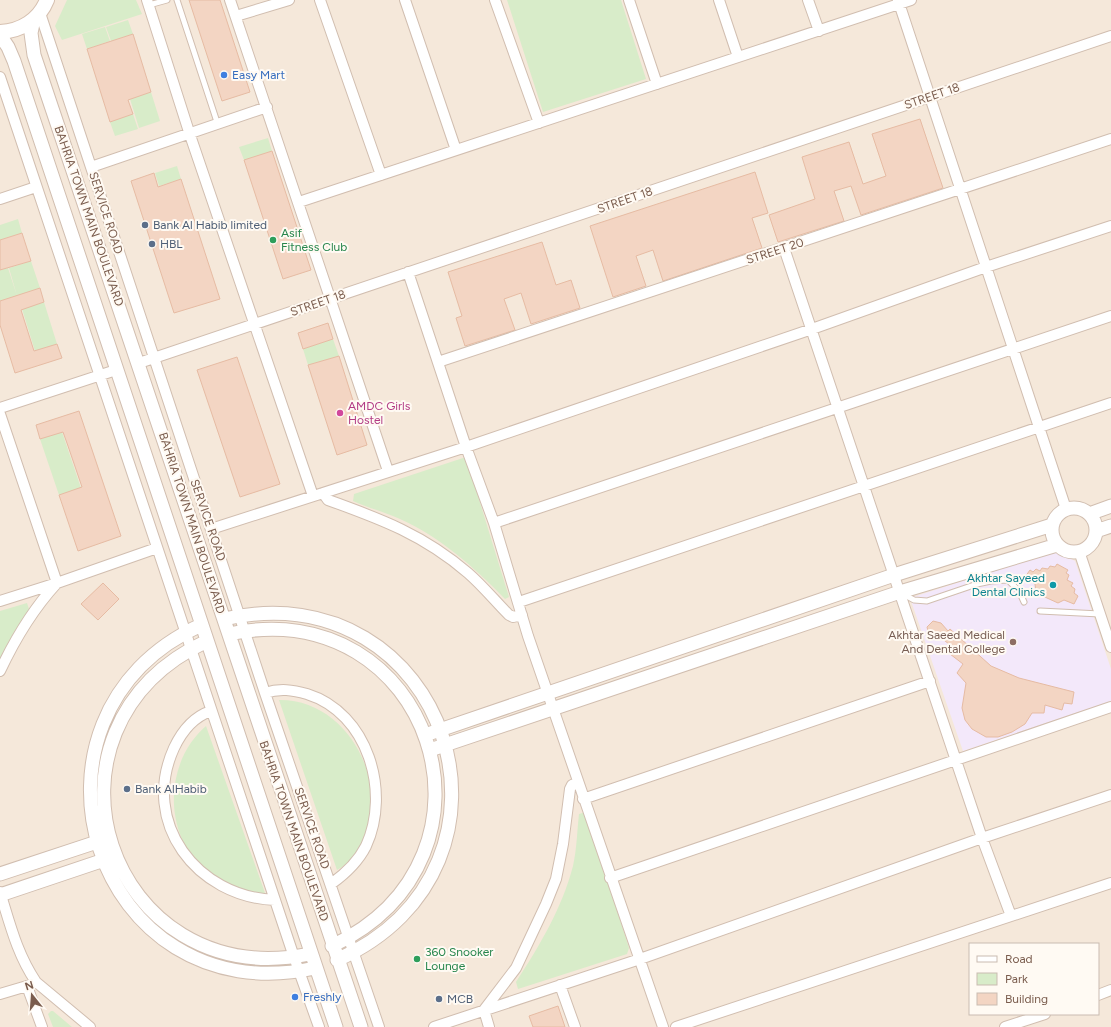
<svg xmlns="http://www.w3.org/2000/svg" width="1111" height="1027" font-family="Figtree,sans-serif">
<rect width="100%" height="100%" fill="#fdf6ec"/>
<!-- residential -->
<path fill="#f5e8da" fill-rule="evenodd" d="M 0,0 L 1111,0 L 1111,1027 L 0,1027 ZM 970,944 L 1098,944 L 1098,1014 L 970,1014 Z"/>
<!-- education -->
<path fill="#f3e8fa" d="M 1056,551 L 1075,561 L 1111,669 L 1111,701 L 963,751 L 910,598 Z"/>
<!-- green -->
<path fill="#d8ecc9" d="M 67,0 L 136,0 L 142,14 L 62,40 L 55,26 Z
M 507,0 L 621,0 L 646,79 L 543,112 Z
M 128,20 L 133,34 L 111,41 L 106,27 Z
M 105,27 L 110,41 L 87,49 L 82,34 Z
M 151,92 L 160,121 L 139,128 L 130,99 Z
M 133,114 L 138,129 L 115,136 L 110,122 Z
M 268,138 L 272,151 L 244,160 L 239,147 Z
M 177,166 L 181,179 L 159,186 L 155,173 Z
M 18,219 L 22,233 L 0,240 L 0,225 Z
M 31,261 L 40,288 L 17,296 L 9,268 Z
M 8,268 L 17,296 L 0,301 L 0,270 Z
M 44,302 L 57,344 L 35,351 L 22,309 Z
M 333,339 L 339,356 L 308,365 L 303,349 Z
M 62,432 L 81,488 L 59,495 L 40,439 Z
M 466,457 L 509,597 L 505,599 C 474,567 440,537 400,519 C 385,512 368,508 353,501 L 354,494 Z
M 27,603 L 29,609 L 0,659 L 0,611 Z
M 279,700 C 346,699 390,779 364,838 C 358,851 350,863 337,870 Z
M 206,726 L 265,893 C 251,896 234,888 222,880 C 216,877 210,873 204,869 C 162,832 165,761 206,726 Z
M 586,812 L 629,948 L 627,954 L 518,989 L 516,982 C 540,945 562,908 573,866 C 577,848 577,831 579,814 Z
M 51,1011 L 53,1011 L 72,1027 L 53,1027 L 48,1014 Z"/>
<!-- building -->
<path fill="#f3d5c3" stroke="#e6bba3" d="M 189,0 L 220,0 L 250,92 L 222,101 Z
M 133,34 L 151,92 L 128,100 L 133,114 L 110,122 L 87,49 Z
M 920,119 L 943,188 L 861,215 L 851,186 L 834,191 L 844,221 L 778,242 L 769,215 L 815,199 L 802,157 L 849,142 L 863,184 L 886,176 L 872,134 Z
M 272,151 L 311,270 L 283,279 L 244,160 Z
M 755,172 L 768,213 L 752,218 L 762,248 L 663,281 L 653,250 L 636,256 L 646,286 L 613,297 L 590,226 Z
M 154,173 L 158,187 L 181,179 L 220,299 L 174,313 L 131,181 Z
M 22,233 L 31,261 L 0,270 L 0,240 Z
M 542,242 L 556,285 L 571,280 L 580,308 L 531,324 L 521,293 L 504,299 L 515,330 L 465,346 L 456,318 L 462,316 L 448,272 Z
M 40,288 L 44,302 L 21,310 L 34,351 L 57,344 L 62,358 L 15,373 L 0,325 L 0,301 Z
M 328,323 L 333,339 L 303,349 L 298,333 Z
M 339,356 L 367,445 L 337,455 L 308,365 Z
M 237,357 L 280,484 L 240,497 L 197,370 Z
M 79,411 L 121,536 L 78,551 L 59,495 L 82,487 L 68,446 L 63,432 L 40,439 L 36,425 Z
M 1057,564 L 1068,570 L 1066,573 L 1069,575 L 1067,580 L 1073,583 L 1071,586 L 1075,589 L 1074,593 L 1078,596 L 1074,604 L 1064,600 L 1058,603 L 1036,593 L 1035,584 L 1025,577 L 1030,570 L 1033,572 L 1036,569 L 1040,571 L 1042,568 L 1048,569 L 1050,566 L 1055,567 Z
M 103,583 L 119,599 L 98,620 L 81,604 Z
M 933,621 L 941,623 L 948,631 L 950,629 L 991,666 L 1019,678 L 1074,692 L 1072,704 L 1064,703 L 1062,710 L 1045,705 L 1044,713 L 1032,713 L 1025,724 L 1012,732 L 998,737 L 986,737 L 972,729 L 965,720 L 962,708 L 966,683 L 957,673 L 963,664 L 950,654 L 954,648 L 940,637 L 933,638 L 929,635 L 927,627 Z
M 558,1006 L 565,1027 L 533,1027 L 529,1016 Z"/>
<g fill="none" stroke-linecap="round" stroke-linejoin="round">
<!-- service casing -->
<g stroke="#d1beb0" stroke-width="7">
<path id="service" d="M 177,0 L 218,125
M 149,5 L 167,0
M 903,594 L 914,600 L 927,601 L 977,584 L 991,581 L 1008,580 L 1019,591 L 1024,602
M 1040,611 L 1100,614"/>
</g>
<!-- minor casing -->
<g stroke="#d1beb0" stroke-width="12">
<path id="minor" d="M 147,0 L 190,135 L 313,496
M 230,0 L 388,471
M 320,0 L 381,175
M 405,0 L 456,150
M 495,0 L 539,123
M 629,0 L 657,84
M 719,0 L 738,57
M 808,0 L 819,31
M 898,0 L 1066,509
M 40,13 L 265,693 L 379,1027
M 236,16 L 289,0
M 0,77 L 294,957 L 319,1027
M 91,167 L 267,107
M 0,199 L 36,187
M 299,202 L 911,0
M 784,248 L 982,838 L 1011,916
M 408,272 L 466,447 L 494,523 L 528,636 L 663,1027
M 438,362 L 1111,139
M 139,363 L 1111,36
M 0,408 L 116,370
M 0,414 L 57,583 C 33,609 15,639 0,671
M 323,493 L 328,500 C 381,519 424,535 468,573 C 483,586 495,601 509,615 L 513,617 L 522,615
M 494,523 L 1111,316
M 211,529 L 466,447 L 812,329 L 986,267 L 1111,226
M 1079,551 L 1111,647
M 0,601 L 57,583 L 157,548
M 519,602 L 1111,403
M 265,693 C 280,688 293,690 307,694 C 368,713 391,792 366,846 C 358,862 345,874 331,884
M 211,711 C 193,717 182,731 174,748 C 140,823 197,897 275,900
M 583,799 L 930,681
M 610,878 L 1111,707
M 0,892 C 10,924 17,954 36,982 L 27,986 L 42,1027
M 36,982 L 90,1027
M 560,985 L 575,1027
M 0,994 L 27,986
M 1098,995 L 1111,990
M 434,1027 L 640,959 L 982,838 L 1111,795
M 489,1027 L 484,1010 L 516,968 L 546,904 L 556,879 L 563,844 L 570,789 L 572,785 L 578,782
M 676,1027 L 1111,883
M 1005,1027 L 1045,1014"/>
</g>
<!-- tertiary casing -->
<g stroke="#d1beb0" stroke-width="15">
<path id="tertiary" d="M 34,19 L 31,33 L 34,55 L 361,1027
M 0,35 L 8,47 L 14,61 L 336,1027
M1052 530a22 22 0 1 1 44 0a22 22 0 1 1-44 0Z
M 1089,514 L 1111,506
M 1096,531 L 1111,526
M 224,619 C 446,569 546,866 337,960
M 201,625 C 0,717 94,1016 315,968
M 229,634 C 430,591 520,857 332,946
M 207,641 C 19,729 108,995 310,954
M 425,735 L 894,575 L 1052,525
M 430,750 L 900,592 L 1057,545
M 0,874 L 103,840
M 0,895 L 110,858"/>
</g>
<!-- secondary casing -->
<g stroke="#d6c0b0" stroke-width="16">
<path id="secondary" d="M 0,32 C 21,31 39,20 47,0"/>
</g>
<!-- service -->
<use href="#service" stroke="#fff" stroke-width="5"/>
<!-- minor -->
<use href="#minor" stroke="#fff" stroke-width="10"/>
<!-- tertiary -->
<use href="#tertiary" stroke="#fff" stroke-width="13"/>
<!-- secondary -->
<use href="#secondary" stroke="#fff" stroke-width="14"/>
</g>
<!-- markers -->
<g fill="#3f7fe0" stroke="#fffaf3" stroke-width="1.5">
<circle cx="224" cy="75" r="4"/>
<circle cx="295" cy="997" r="4"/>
</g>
<g fill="#5c6f8a" stroke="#fffaf3" stroke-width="1.5">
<circle cx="145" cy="225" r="4"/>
<circle cx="152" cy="244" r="4"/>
<circle cx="127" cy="789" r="4"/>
<circle cx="439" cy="999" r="4"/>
</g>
<g fill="#2e9e5b" stroke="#fffaf3" stroke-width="1.5">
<circle cx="273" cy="240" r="4"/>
<circle cx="417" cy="959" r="4"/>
</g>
<circle fill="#d1479c" stroke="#fffaf3" stroke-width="1.5" cx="340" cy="413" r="4"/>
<circle fill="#0f9aa8" stroke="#fffaf3" stroke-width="1.5" cx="1053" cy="585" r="4"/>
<circle fill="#8d6e63" stroke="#fffaf3" stroke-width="1.5" cx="1013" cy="642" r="4"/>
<g text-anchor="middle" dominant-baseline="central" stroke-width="4" stroke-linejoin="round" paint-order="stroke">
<!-- shop labels -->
<g font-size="12" fill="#366cbe" stroke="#fffaf3" text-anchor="start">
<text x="232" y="75">Easy Mart</text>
<text x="303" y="997">Freshly</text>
</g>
<!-- street labels -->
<g font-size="12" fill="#7a5c4d" stroke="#fffaf3">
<text transform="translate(932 96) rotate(-19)">STREET 18</text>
<text transform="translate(625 200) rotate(-19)">STREET 18</text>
<text transform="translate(106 213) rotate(72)">SERVICE ROAD</text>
<text transform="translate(89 216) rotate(71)">BAHRIA TOWN MAIN BOULEVARD</text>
<text transform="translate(775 251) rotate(-18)">STREET 20</text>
<text transform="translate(318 303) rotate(-19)">STREET 18</text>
<text transform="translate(208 520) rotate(71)">SERVICE ROAD</text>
<text transform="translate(192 523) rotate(72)">BAHRIA TOWN MAIN BOULEVARD</text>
<text transform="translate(312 828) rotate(71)">SERVICE ROAD</text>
<text transform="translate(294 831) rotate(71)">BAHRIA TOWN MAIN BOULEVARD</text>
</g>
<!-- service labels -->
<g font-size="12" fill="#4e5e75" stroke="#fffaf3" text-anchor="start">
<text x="153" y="225">Bank Al Habib limited</text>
<text x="160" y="244">HBL</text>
<text x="135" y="789">Bank AlHabib</text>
<text x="447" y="999">MCB</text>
</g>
<!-- leisure labels -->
<g font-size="12" fill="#27864d" stroke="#fffaf3" text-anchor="start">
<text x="281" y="233">Asif<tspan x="281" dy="14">Fitness Club</tspan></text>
<text x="425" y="952">360 Snooker<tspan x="425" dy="14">Lounge</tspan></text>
</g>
<!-- hotel labels -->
<g font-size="12" fill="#b23c85" stroke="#fffaf3" text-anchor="start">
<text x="348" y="406">AMDC Girls<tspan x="348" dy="14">Hostel</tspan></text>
</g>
<!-- culture labels -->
<g font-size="12" fill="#0d838f" stroke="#fffaf3" text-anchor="end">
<text x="1045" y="578">Akhtar Sayeed<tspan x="1045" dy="14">Dental Clinics</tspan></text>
</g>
<!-- education labels -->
<g font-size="12" fill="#785e54" stroke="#fffaf3" text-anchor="end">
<text x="1005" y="635">Akhtar Saeed Medical<tspan x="1005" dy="14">And Dental College</tspan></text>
</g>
</g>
<!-- legend -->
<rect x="969" y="943" width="130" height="72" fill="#fffaf3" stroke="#cabbb1"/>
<rect x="977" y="956" width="20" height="6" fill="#ffffff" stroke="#cabbb1"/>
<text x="1005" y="963" font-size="12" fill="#7a5c4d">Road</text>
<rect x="977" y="973" width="20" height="12" fill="#d8ecc9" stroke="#cabbb1"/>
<text x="1005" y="983" font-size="12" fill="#7a5c4d">Park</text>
<rect x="977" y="993" width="20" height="12" fill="#f3d5c3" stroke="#cabbb1"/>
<text x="1005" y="1003" font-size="12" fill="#7a5c4d">Building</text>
<!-- north arrow -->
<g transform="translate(32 995) rotate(343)" stroke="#fffaf3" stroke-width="3" paint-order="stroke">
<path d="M0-3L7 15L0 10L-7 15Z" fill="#7a5c4d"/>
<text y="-6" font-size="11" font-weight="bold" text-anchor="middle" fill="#7a5c4d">N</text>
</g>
</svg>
